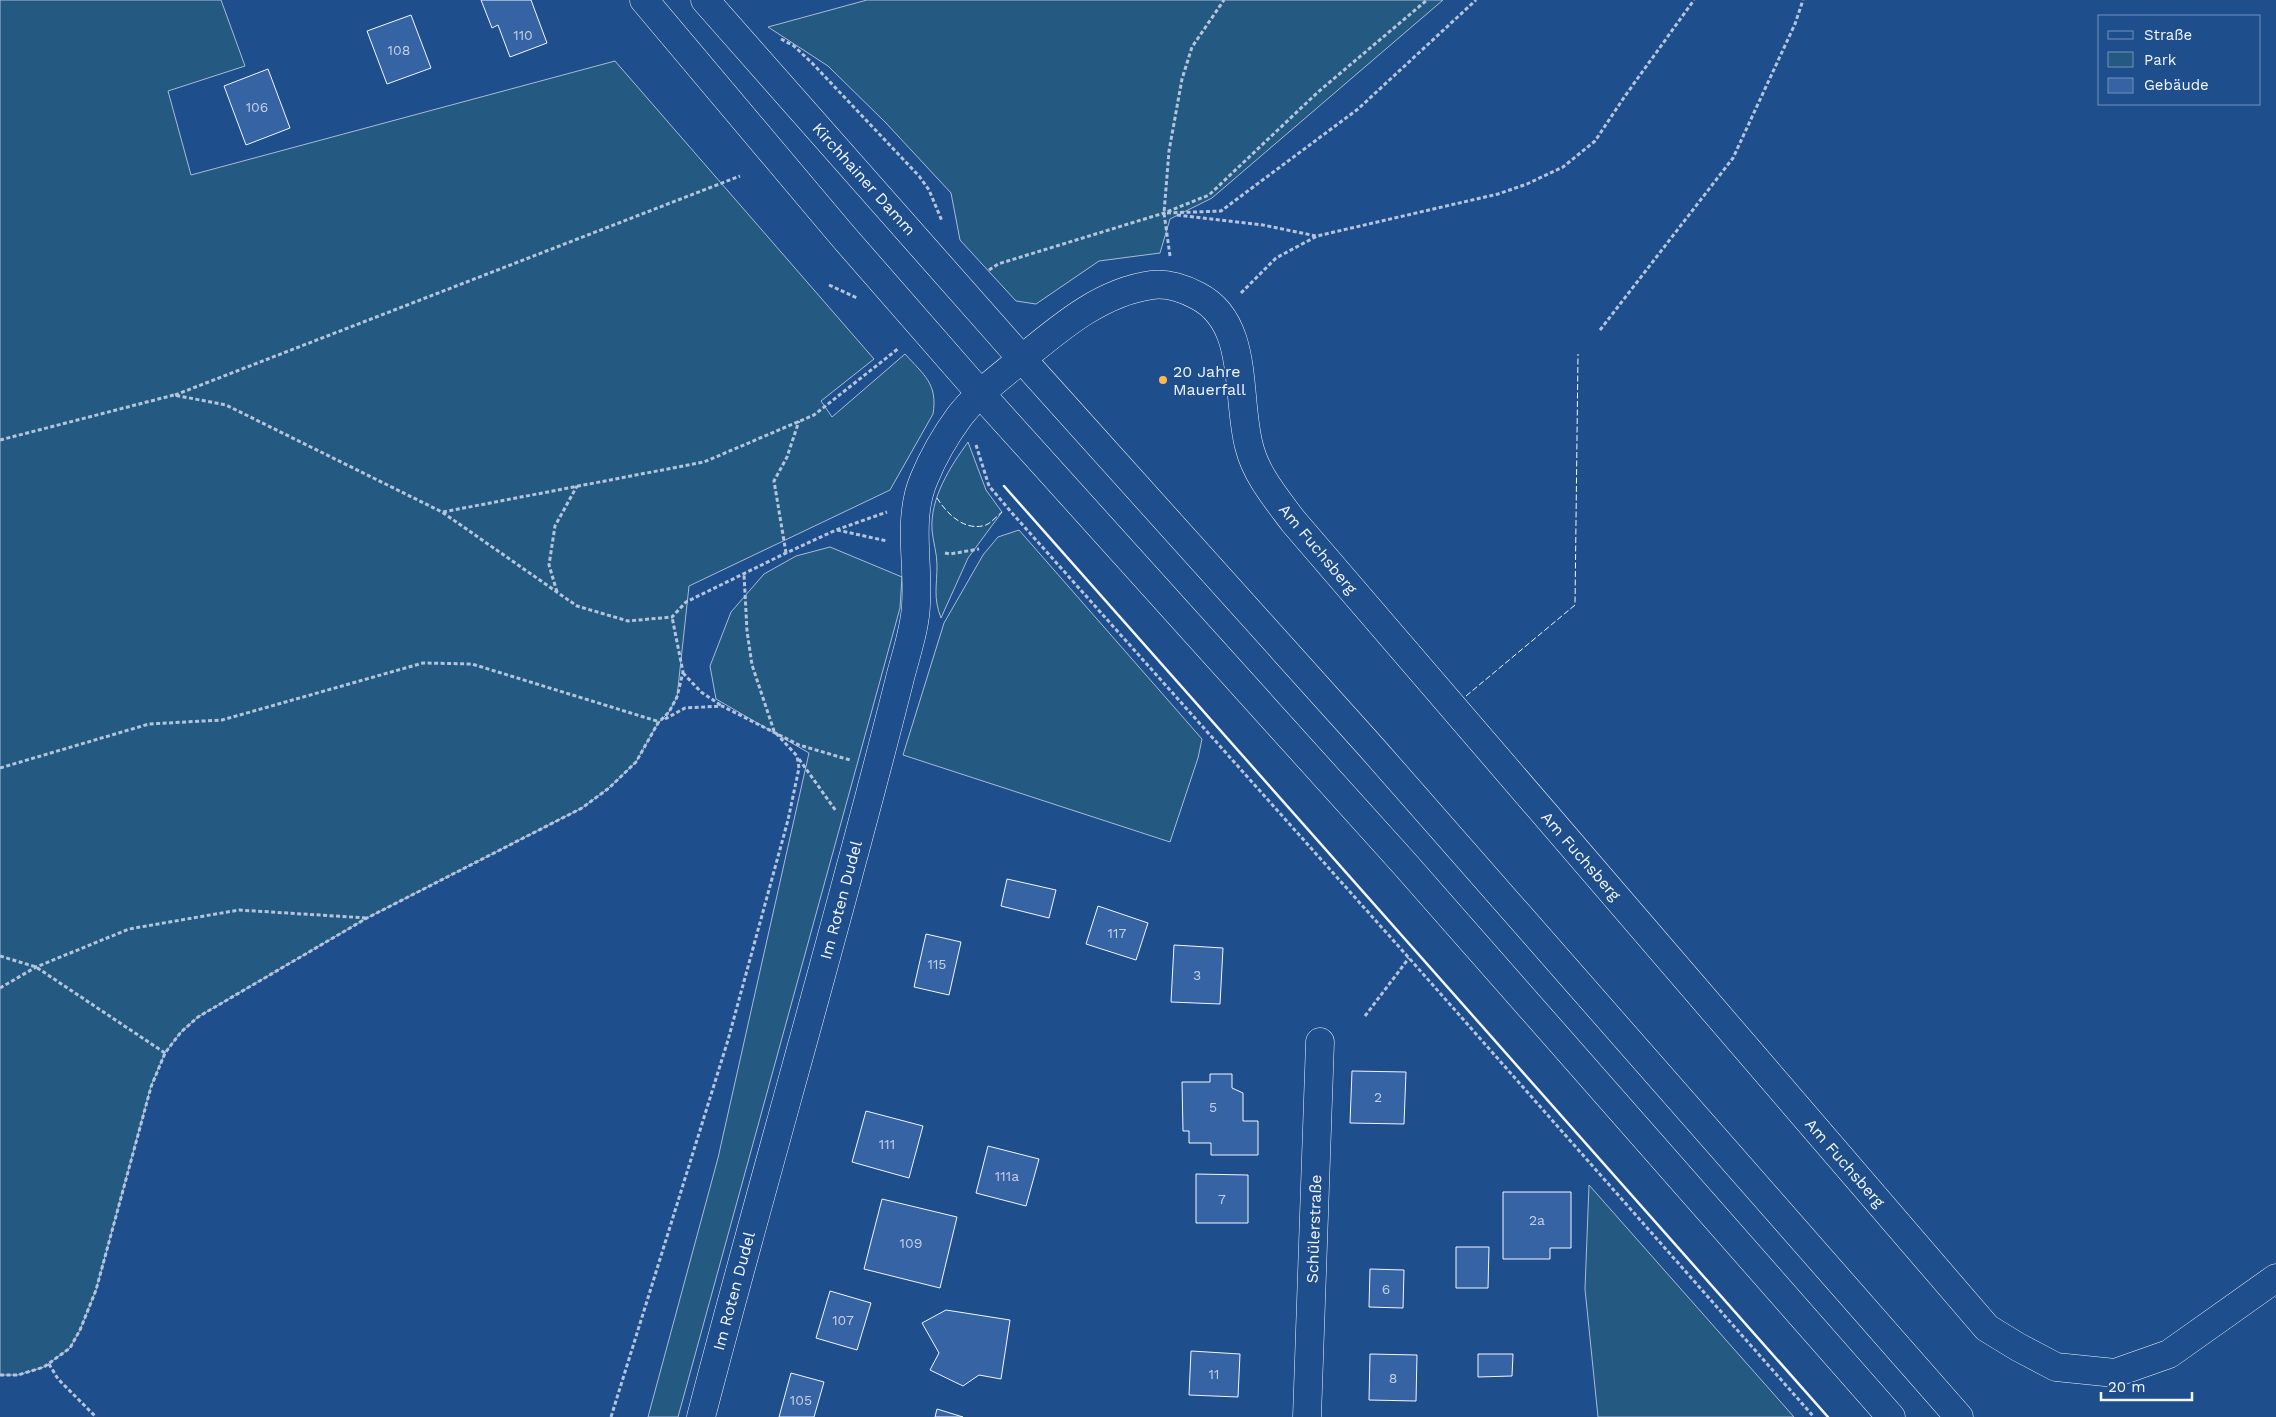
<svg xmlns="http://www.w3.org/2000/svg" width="2276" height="1417" font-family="'Work Sans',sans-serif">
<rect width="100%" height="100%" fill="#1f4e8c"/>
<!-- green -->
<path fill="#245a82" stroke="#a8bbd7" d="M 0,0 L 221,0 L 245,66 L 168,91 L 191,175 L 615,61 L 874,359 L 821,401 L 832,417 L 905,354 C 924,375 938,384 933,414 L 890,490 L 689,586 L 677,697 L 669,712 L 658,723 L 636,762 L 609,788 L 582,808 L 367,918 L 198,1017 L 181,1032 L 165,1053 L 151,1086 L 96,1290 L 80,1330 L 70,1348 L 44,1367 L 18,1375 L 0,1375 Z
M 867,0 L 1443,0 L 1212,198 L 1170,219 L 1160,253 L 1099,261 L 1036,304 L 1016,301 L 960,240 L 951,193 L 886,123 L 828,66 L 768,27 Z
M 968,442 L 986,490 L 1002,512 L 968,558 L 941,618 C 933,597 937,587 937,565 C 937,553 933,542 932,530 C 930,498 950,467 968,442 Z
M 1019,530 L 1202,739 L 1198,758 L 1170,842 L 903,755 L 944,623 L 983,555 L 998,537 Z
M 830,547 L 902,577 L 900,608 L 678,1417 L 648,1417 L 718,1158 L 809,753 L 716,699 L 710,666 L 731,612 L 764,574 L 796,556 Z
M 1589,1185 L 1794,1417 L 1598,1417 L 1585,1289 Z"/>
<!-- building -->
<path fill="#3563a3" stroke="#f2f6ff" d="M 481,0 L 531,0 L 547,43 L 510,57 L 498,25 L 492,28 Z
M 411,15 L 431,68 L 387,84 L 367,31 Z
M 268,69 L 290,128 L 246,145 L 224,86 Z
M 1007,879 L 1056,890 L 1049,918 L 1001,906 Z
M 1098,906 L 1148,923 L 1136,960 L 1086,944 Z
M 926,934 L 961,942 L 949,995 L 914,987 Z
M 1174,945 L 1223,948 L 1220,1004 L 1171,1002 Z
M 1352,1071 L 1406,1072 L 1404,1124 L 1350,1123 Z
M 1210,1074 L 1232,1074 L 1232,1088 L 1243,1093 L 1243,1121 L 1258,1121 L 1258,1155 L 1211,1155 L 1211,1143 L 1189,1143 L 1189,1131 L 1183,1131 L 1182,1082 L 1210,1082 Z
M 866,1111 L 923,1126 L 909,1178 L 852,1162 Z
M 988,1146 L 1039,1159 L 1026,1206 L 976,1193 Z
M 1196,1174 L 1248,1175 L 1248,1223 L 1196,1223 Z
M 1503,1192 L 1571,1192 L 1571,1248 L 1550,1248 L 1550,1259 L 1503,1259 Z
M 882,1199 L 957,1217 L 940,1288 L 864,1269 Z
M 1456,1247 L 1489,1247 L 1488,1288 L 1456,1288 Z
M 1370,1269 L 1404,1270 L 1403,1308 L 1369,1307 Z
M 830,1291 L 871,1303 L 857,1350 L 816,1338 Z
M 946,1310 L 1010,1320 L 1001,1379 L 979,1375 L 963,1386 L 930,1370 L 939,1353 L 922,1323 Z
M 1191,1351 L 1240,1354 L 1238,1397 L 1189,1395 Z
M 1370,1354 L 1417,1355 L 1416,1401 L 1369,1400 Z
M 1478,1354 L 1513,1354 L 1512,1376 L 1478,1377 Z
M 791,1373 L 824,1382 L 814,1417 L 779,1417 Z
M 937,1409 L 963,1417 L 935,1417 Z"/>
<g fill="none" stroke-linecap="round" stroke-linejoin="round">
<!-- minor casing -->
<g stroke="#f2f6ff" stroke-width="29">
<path id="minor" d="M 701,1417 C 765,1172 837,928 899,682 C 905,657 915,630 916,605 C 919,563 907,519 924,479 C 933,457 945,436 959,417 C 975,396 996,380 1017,363 C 1056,331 1099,292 1152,285 C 1167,283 1185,289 1198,296 C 1250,323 1236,397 1249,446 C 1256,475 1276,498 1293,521 L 1987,1328 L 2018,1347 L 2056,1367 L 2115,1373 L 2169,1354 L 2276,1278
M 1307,1417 L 1320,1042"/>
</g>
<!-- major casing -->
<g stroke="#f2f6ff" stroke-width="29">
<path id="major" d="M 644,0 L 842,235 L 980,393
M 705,0 L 1022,359"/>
</g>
<!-- highway casing -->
<g stroke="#f2f6ff" stroke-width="29">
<path id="highway" d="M 1022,359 L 1371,747 L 1959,1417
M 980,393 L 1403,862 L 1891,1417"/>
</g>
<!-- path -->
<path stroke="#b3c4dc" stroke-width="3" stroke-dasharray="4 2.5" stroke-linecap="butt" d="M 781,39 L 794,46 L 813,64 L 919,176 L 929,190 L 942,221
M 1167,213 L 1221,211 L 1358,109 L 1476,0
M 1177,215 L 1263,225 L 1316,236
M 1170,256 L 1164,213 L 1169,151 L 1182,79 L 1192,47 L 1224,0
M 989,270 L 998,264 L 1164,213 L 1209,195 L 1318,92 L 1427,0
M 829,285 L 857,298
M 1241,293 L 1276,258 L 1317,236 L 1498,194 L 1527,184 L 1563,167 L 1595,141 L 1625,96 L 1694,0
M 1600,330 L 1733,158 L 1795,24 L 1803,0
M 175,395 L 740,176
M 0,440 L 174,395 L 226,405 L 442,512 L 577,606 L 628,621 L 672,617 L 686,602 L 786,553 L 836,530 L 887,512
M 976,445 L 989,486 L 1012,513 L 1409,958 L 1814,1417
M 443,512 L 704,462 L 814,415 L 899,348
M 837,530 L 887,541
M 786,553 L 774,481 L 787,457 L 799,421
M 945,553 L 950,554 L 979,549
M 557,592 L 549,565 L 555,526 L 577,486
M 683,673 L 701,692 L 722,706
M 665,719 L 685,708 L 722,706 L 799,745 L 850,760
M 799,759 L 836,811
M 0,768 L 149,724 L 222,720 L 423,663 L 472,664 L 660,722
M 0,956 L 36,967 L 165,1053
M 0,988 L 36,967 L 129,929 L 239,910 L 367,918
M 1365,1016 L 1409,958
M 49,1364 L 58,1379 L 96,1417
M 0,1375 L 18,1375 L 44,1367 L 70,1348 L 80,1330 L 96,1290 L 151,1087 L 165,1053 L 181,1032 L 198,1017 L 367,918 L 582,808 L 609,788 L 636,762 L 658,723 L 669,712 L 677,697 L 683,672 L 672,617
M 611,1417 L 728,1040 L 788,820 L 799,768 L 797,756 L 774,731 L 752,665 L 747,631 L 744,574"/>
<!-- minor -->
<use href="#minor" stroke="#1f4e8c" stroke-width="28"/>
<!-- major -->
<use href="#major" stroke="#1f4e8c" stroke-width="28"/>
<!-- highway -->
<use href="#highway" stroke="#1f4e8c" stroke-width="28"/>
<!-- fence -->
<path stroke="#f2f6ff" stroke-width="1" stroke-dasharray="6 2.5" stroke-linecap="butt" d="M 937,498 C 947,514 965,532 986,525 C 991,523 998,515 1002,512
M 1466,696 L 1575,605 L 1578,354"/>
<!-- wall -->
<path stroke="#f2f6ff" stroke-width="2.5" d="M 1004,486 L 1828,1417"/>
</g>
<!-- markers -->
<circle fill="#ffb74d" stroke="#1f4e8c" stroke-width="2" cx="1163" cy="380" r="5"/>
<g text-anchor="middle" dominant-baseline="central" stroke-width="4" stroke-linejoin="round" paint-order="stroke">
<!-- number labels -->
<g font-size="14" fill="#c3d1e8">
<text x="523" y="35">110</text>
<text x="399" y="50">108</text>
<text x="257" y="107">106</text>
<text x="1117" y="933">117</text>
<text x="937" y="964">115</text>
<text x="1197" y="975">3</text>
<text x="1378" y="1097">2</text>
<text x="1213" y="1107">5</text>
<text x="887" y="1144">111</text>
<text x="1007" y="1176">111a</text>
<text x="1222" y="1199">7</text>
<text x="1537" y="1220">2a</text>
<text x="911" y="1243">109</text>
<text x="1386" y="1289">6</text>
<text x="843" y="1320">107</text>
<text x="1214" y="1374">11</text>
<text x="1393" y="1378">8</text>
<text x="801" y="1400">105</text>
</g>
<!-- street labels -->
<g font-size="16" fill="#f2f6ff" stroke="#1f4e8c">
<text transform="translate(864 179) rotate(48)">Kirchhainer Damm</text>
<text transform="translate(1318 549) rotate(50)">Am Fuchsberg</text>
<text transform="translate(1581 856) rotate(49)">Am Fuchsberg</text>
<text transform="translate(841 900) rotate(-75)">Im Roten Dudel</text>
<text transform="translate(1845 1163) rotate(49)">Am Fuchsberg</text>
<text transform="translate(1314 1229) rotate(-88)">Schülerstraße</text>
<text transform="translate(734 1291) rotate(-75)">Im Roten Dudel</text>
</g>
<!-- poi labels -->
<g font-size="16" fill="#f2f6ff" stroke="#1f4e8c" text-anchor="start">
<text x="1173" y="371">20 Jahre<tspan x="1173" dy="18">Mauerfall</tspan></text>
</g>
</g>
<!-- legend -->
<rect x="2098" y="15" width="162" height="90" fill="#1f4e8c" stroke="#7391ba"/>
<rect x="2108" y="31" width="25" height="8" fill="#1f4e8c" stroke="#7391ba"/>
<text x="2144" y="40" font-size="15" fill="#f2f6ff">Straße</text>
<rect x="2108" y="52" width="25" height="15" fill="#245a82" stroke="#7391ba"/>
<text x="2144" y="65" font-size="15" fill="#f2f6ff">Park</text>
<rect x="2108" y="78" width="25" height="15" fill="#3563a3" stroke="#7391ba"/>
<text x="2144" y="90" font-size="15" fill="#f2f6ff">Gebäude</text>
<!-- scale -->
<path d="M2101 1392v8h91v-8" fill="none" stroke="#f2f6ff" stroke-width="2.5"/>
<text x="2108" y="1392" font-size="15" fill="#f2f6ff" stroke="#1f4e8c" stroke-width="4" paint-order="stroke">20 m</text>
</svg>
